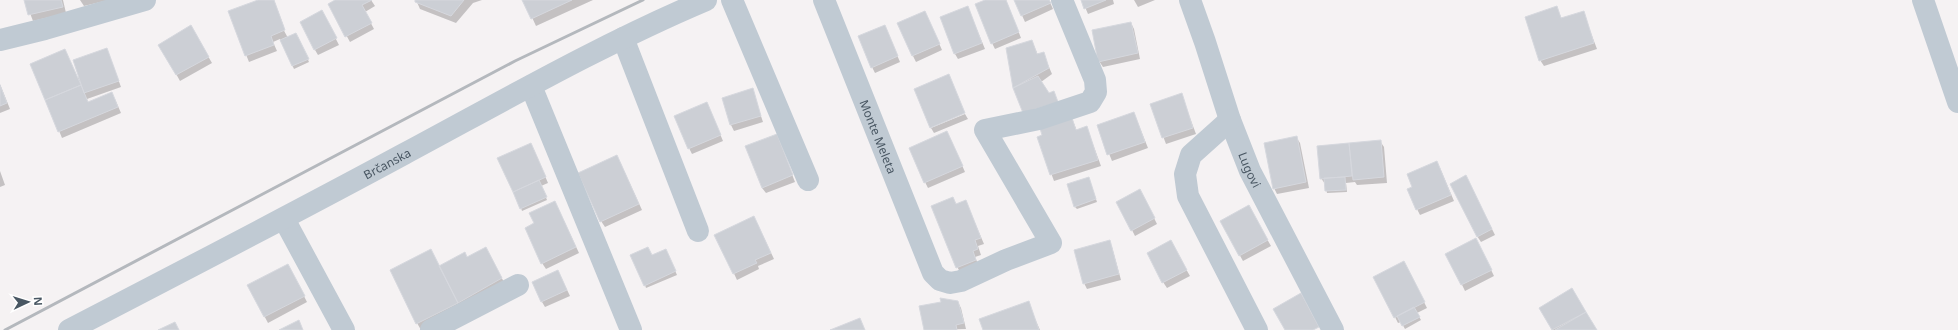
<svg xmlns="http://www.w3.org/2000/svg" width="1958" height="330" font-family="'Noto Sans',sans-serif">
<rect width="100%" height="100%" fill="#f5f2f3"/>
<!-- shadow -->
<path fill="#0003" d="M 25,0 L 63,0 L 66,13 L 33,21 Z
M 80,0 L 109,0 L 84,6 Z
M 261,0 L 274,0 L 284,27 L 282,27 L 288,38 L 298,37 L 309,62 L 294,69 L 280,39 L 273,42 L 277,51 L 249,62 L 229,12 Z
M 337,0 L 371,0 L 375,6 L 365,12 L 374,29 L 350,42 L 329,4 Z
M 416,0 L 482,0 L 473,3 L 456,23 L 420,9 Z
M 524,0 L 593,0 L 536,26 Z
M 987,0 L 1006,0 L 1021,38 L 995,49 L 992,43 Z
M 1015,0 L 1049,0 L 1053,9 L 1025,22 Z
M 1082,0 L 1113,0 L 1114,4 L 1088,14 Z
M 1134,0 L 1155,0 L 1138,7 Z
M 1556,7 L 1562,19 L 1583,12 L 1597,49 L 1544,66 L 1540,60 Z
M 968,8 L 985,49 L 958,59 L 955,54 Z
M 925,12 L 942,50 L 916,62 L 913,56 Z
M 325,18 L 339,45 L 318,55 L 315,50 Z
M 1131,23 L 1134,29 L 1140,59 L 1103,67 L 1099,61 Z
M 885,26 L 900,62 L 875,73 L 872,67 Z
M 191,27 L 212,63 L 180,81 L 160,45 Z
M 1032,41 L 1038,55 L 1043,53 L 1052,74 L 1041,82 L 1049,94 L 1053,92 L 1060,108 L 1014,88 L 1007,49 Z
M 107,49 L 121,87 L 87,99 L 88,103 L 115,99 L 121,113 L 62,138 L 32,65 L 78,78 Z
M 0,84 L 10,109 L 0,113 Z
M 752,89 L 763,122 L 734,131 L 731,125 Z
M 1181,94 L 1196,134 L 1166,144 L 1151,104 Z
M 710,110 L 723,141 L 692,154 L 689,148 Z
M 1134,113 L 1148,148 L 1112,161 L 1098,126 Z
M 965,114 L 968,119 L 934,133 L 931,128 Z
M 1071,116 L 1077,131 L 1087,128 L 1101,166 L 1054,181 L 1038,138 Z
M 1296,137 L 1300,143 L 1309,188 L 1277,194 L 1274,188 Z
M 950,138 L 965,172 L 928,188 L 925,182 Z
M 779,141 L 795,182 L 766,193 L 762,188 Z
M 1380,141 L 1384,147 L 1387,183 L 1357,185 L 1355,182 L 1346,183 L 1347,192 L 1327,193 L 1325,184 L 1321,178 L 1318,146 Z
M 534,150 L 548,183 L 541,186 L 547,200 L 522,211 L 521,208 Z
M 620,162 L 642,210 L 605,227 L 601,221 Z
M 1440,168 L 1454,201 L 1420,215 L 1417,209 Z
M 0,171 L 5,185 L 0,187 Z
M 1090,181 L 1097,202 L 1077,209 L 1075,207 Z
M 1469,183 L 1495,235 L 1481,242 L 1477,236 Z
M 1143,196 L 1157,224 L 1135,236 L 1132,230 Z
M 966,202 L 984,244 L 978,246 L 981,255 L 975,257 L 979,266 L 961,273 L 957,267 L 957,205 Z
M 1248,206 L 1271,246 L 1243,261 L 1221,222 Z
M 558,208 L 579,253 L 546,269 L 542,263 Z
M 757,223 L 774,259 L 758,266 L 759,269 L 737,280 L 716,235 Z
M 1109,241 L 1112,247 L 1121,280 L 1087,289 L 1084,283 Z
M 1170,241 L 1190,276 L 1167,288 L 1163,282 Z
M 1479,245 L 1494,276 L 1465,291 L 1447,254 Z
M 667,253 L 677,275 L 646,288 L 645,285 L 652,256 Z
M 489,254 L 505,284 L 421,330 L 417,323 L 439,267 L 467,258 Z
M 1407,268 L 1427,308 L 1417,313 L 1421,320 L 1405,329 L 1401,322 L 1398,323 L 1395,317 Z
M 291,271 L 307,302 L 268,323 L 248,285 Z
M 558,271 L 570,296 L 545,307 L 542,302 Z
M 1572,289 L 1596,330 L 1553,330 L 1540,308 Z
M 958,302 L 961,308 L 966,329 L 925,330 Z
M 1028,303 L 1040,330 L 984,330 Z"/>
<!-- building -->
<path fill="#cccfd5" stroke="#d6d8de" d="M 24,0 L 61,0 L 63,7 L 28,15 Z
M 258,0 L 274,0 L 285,30 L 271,36 L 274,45 L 245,56 L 228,11 Z
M 335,0 L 372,0 L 362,5 L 372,23 L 345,37 L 328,4 Z
M 415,0 L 464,0 L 451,16 L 415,2 Z
M 522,0 L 572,0 L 531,19 Z
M 985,0 L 1006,0 L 1019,32 L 991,44 L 975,4 Z
M 1014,0 L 1049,0 L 1051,3 L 1021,16 Z
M 1081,0 L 1106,0 L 1084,9 Z
M 968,6 L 982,43 L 954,54 L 940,17 Z
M 1557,6 L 1561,18 L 1584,11 L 1594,43 L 1539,61 L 1525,17 Z
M 322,10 L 337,38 L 314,50 L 300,22 Z
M 925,11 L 940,44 L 912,56 L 897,23 Z
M 1131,22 L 1138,53 L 1098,62 L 1092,30 Z
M 191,25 L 209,57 L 176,75 L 158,45 Z
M 885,25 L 898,56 L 871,68 L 858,36 Z
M 296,33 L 309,59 L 292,66 L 280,40 Z
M 1032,40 L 1037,54 L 1044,52 L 1049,68 L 1013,88 L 1006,48 Z
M 107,48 L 119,81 L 84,93 L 73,60 Z
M 65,49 L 81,85 L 45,100 L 30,64 Z
M 949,74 L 965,113 L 930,128 L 914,89 Z
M 1038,76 L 1049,93 L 1054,91 L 1058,102 L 1023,113 L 1013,88 Z
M 0,85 L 7,103 L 0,106 Z
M 81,85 L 88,102 L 112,92 L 118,107 L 58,132 L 45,100 Z
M 753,88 L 761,116 L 730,125 L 722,98 Z
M 1182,93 L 1193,128 L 1162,138 L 1150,104 Z
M 707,102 L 721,135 L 688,149 L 674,116 Z
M 1134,112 L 1145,142 L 1107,155 L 1097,125 Z
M 1071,115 L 1076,130 L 1087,126 L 1098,160 L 1050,175 L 1037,137 L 1042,135 L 1039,125 Z
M 947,131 L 963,166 L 924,183 L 909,148 Z
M 777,134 L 793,175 L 762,188 L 745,146 Z
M 1297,136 L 1306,182 L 1273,189 L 1264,143 Z
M 1381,140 L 1384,177 L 1353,180 L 1349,143 Z
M 531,143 L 546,177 L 513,192 L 497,158 Z
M 1349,143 L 1352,176 L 1320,179 L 1317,146 Z
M 617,155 L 639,204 L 600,222 L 578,173 Z
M 1437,161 L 1451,195 L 1416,210 L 1407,189 L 1412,187 L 1407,174 Z
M 1466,175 L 1492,229 L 1477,237 L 1450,184 Z
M 1089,177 L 1096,199 L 1074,207 L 1067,184 Z
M 1345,177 L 1346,190 L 1325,191 L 1324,178 Z
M 539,180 L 547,197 L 520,209 L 513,192 Z
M 1140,189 L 1155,218 L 1131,231 L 1116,202 Z
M 953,197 L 956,204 L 966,200 L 981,238 L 975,240 L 978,249 L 973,251 L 976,260 L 956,268 L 931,206 Z
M 555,201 L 576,247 L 541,264 L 525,228 L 534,223 L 529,213 Z
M 1249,205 L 1268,240 L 1239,256 L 1220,221 Z
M 754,216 L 771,253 L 755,260 L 757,263 L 733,274 L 714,235 Z
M 1476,238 L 1492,270 L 1461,285 L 1445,254 Z
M 1110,240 L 1119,274 L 1083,284 L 1074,250 Z
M 1171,240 L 1187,270 L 1162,283 L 1147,253 Z
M 486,247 L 502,278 L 458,303 L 439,266 L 465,252 L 467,257 Z
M 648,247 L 652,255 L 666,249 L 676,271 L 644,286 L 630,255 Z
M 431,249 L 458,303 L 416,324 L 390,270 Z
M 1404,261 L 1425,302 L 1394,318 L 1373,277 Z
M 288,264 L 305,296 L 264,317 L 247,285 Z
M 558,270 L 567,290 L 541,302 L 532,282 Z
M 1572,288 L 1586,312 L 1552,330 L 1539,308 Z
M 1301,293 L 1319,327 L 1313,330 L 1285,330 L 1273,309 Z
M 940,298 L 958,301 L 964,323 L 956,325 L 957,330 L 924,330 L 919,306 L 941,302 Z
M 1029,301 L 1039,330 L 983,330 L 979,319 Z
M 1414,307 L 1420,317 L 1402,326 L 1397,316 Z
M 1586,312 L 1597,330 L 1555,330 Z
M 860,318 L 865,330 L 830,330 Z
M 299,320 L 303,330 L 279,330 Z
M 175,322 L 179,330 L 158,330 Z"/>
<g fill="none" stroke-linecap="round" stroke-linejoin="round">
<!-- minor -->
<g stroke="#c0cad3" stroke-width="22">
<path d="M 732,0 L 808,180"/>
<path id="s1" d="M 824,0 L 933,273 L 940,280 L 950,283 L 961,281 L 1006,260 L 1051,243 L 985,130 L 1039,119 L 1090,102 L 1096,92 L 1095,80 L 1062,0"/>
<path id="s2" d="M 1190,0 L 1205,42 L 1230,120 L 1250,171 L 1333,330"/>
<path d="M 1923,0 L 1958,102"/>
<path d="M 623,38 L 698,231"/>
<path d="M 0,40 L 45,29 L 145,0"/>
<path d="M 531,86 L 631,330"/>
<path d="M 1230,120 L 1191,155 L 1185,174 L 1188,196 L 1257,330"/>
<path d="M 284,219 L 344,330"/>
<path id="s3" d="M 69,330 C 181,272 293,214 404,154 C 503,101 602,44 706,0"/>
<path d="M 431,330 L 518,285"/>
</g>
<!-- rail -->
<path stroke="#b4b8bd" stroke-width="3" d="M 5,330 L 515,61 L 643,0"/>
</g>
<g text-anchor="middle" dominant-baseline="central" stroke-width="4" stroke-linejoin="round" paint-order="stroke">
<!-- street labels -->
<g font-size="12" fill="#485662" stroke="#fff">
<text stroke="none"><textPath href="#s1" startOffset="147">Monte Meleta</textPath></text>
<text stroke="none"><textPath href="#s3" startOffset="359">Brčanska</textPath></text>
<text stroke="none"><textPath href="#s2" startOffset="180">Lugovi</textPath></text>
</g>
</g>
<!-- north arrow -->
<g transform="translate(28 302) rotate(86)" stroke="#ffffff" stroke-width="3" paint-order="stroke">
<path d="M0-3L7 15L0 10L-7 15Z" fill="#485662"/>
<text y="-6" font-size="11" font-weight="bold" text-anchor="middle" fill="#485662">N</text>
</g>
</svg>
